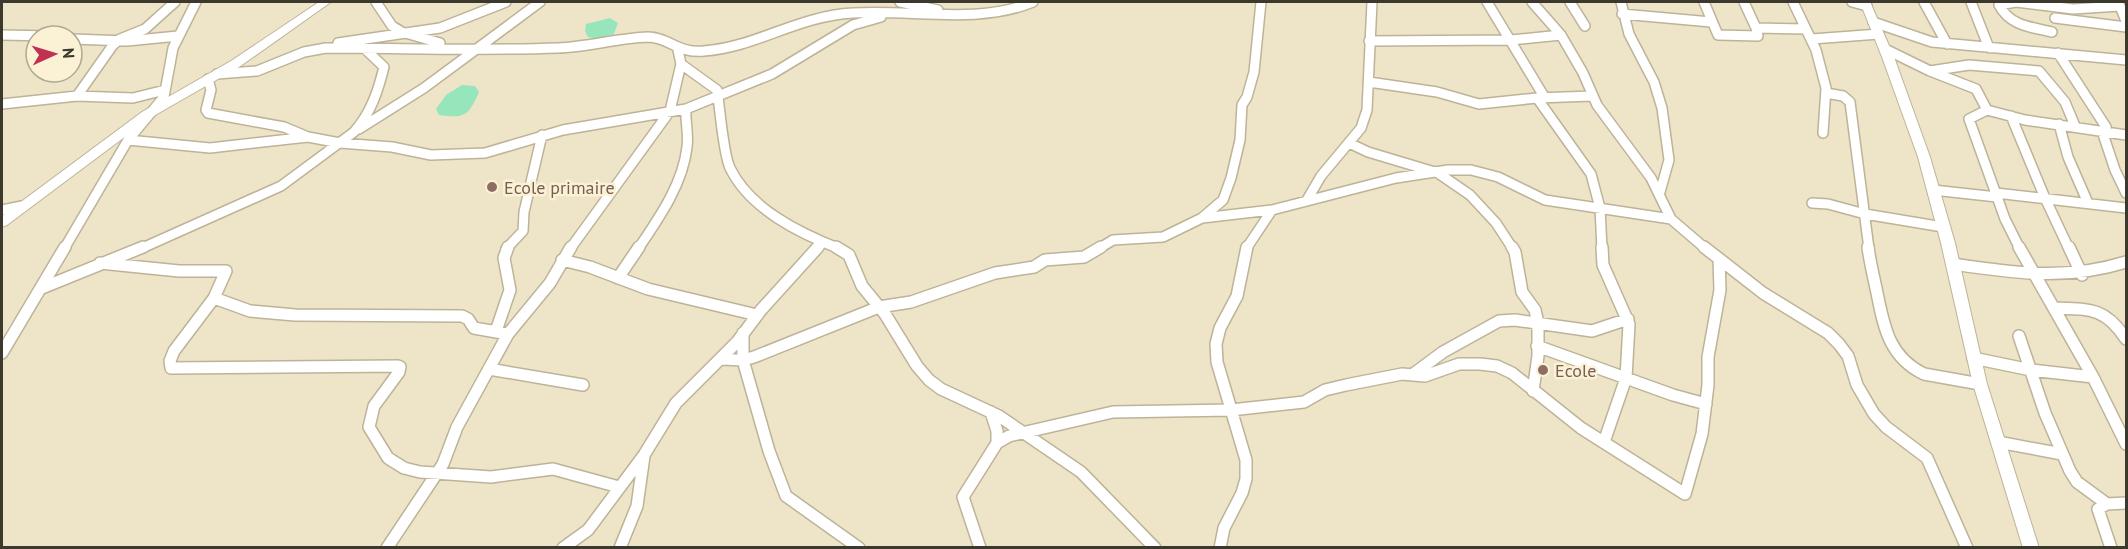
<svg xmlns="http://www.w3.org/2000/svg" width="2128" height="549" font-family="'PT Sans',sans-serif">
<rect width="100%" height="100%" fill="#eee4c8"/>
<!-- green -->
<path fill="#97e5bb" d="M 610,18 L 618,23 L 613,36 L 609,41 L 588,37 L 585,31 L 586,24 Z
M 462,85 L 475,86 L 479,92 C 469,115 465,119 439,115 L 436,109 L 446,95 Z"/>
<g fill="none" stroke-linecap="round" stroke-linejoin="round">
<!-- minor-far1 casing -->
<g stroke="#bdb398" stroke-width="12">
<path id="minor-far1" d="M 376,2 L 392,26 L 402,32 L 440,43
M 900,2 L 938,10
M 1487,2 L 1545,98
M 1532,2 L 1561,35 L 1583,73 L 1597,105 L 1651,178 L 1671,219 L 1706,249
M 1570,2 L 1585,26
M 1621,2 L 1629,34 L 1654,82 L 1662,108 L 1669,160 L 1660,192
M 1704,2 L 1718,35 L 1758,36 L 1756,28
M 1744,2 L 1756,28 L 1806,29
M 1793,2 L 1816,50 L 1826,88 L 1823,133
M 1852,2 L 1867,6
M 1924,2 L 1947,44
M 1971,2 L 1989,48
M 1622,14 L 1711,22
M 2055,18 L 2126,27
M 1873,22 L 1932,42 L 2126,60
M 2052,32 C 2031,27 2010,26 1999,5 L 2016,2 L 2073,9 L 2120,6 L 2126,21
M 2,35 L 50,36
M 72,39 L 127,41 L 178,36
M 1812,39 L 1879,34
M 1369,41 L 1511,40 L 1561,35
M 338,43 L 440,28 L 506,2
M 1885,49 L 1930,71 L 1976,89 L 1987,110 L 1969,119 L 2005,219 L 2020,249
M 678,50 L 681,64 L 717,90 C 720,108 723,153 730,168 C 750,209 799,233 840,249
M 2058,53 L 2106,127 L 2102,131 L 2115,170 L 2126,193
M 1930,71 L 1969,65 L 2039,71 L 2065,102 L 2075,126
M 217,74 L 257,71 L 304,52 L 326,48 C 403,48 481,51 558,48 C 588,47 618,38 648,37 C 668,37 679,54 704,51 C 757,47 797,16 853,13 C 911,9 977,25 1033,2
M 208,79 L 211,90 L 206,110 L 208,113 L 284,127 L 308,137
M 1369,82 L 1437,92 L 1479,104 L 1537,98 L 1592,96
M 1826,93 L 1843,96 L 1850,102 L 1869,249
M 77,96 L 113,45 L 120,39 L 145,29 L 175,2
M 1537,98 L 1591,174 L 1600,208 L 1602,249
M 2,104 L 77,96 L 133,98 L 165,90
M 1987,110 L 2025,120 L 2126,135
M 2011,116 L 2045,198 L 2069,249
M 2059,124 L 2068,157 L 2088,203
M 359,129 L 424,88 L 540,2
M 128,140 L 210,148 L 308,137 L 340,143 L 392,147 L 431,155 L 485,153 L 563,130 L 686,109 L 772,74 L 853,25 L 881,17
M 1349,143 L 1368,152 L 1438,173 L 1470,195 L 1496,223 L 1513,249
M 1933,190 L 1997,197
M 1996,193 L 2126,208
M 1307,200 L 1321,176 L 1361,128 L 1367,110 L 1372,2
M 1812,203 L 1828,204 L 1865,214 L 1943,227
M 2,210 L 22,206
M 1203,217 L 1223,200 L 1231,178 L 1240,140 L 1242,105 L 1247,97 L 1254,72 L 1261,2
M 64,249 L 128,140 L 164,97 L 173,48 L 196,2
M 140,249 L 281,186 L 354,132 C 371,113 378,91 384,67 L 364,48
M 506,249 L 523,231 L 524,212 L 542,135
M 570,249 L 670,111 L 681,64
M 638,249 C 659,218 683,184 687,147 C 689,134 685,122 686,109
M 817,249 L 822,243
M 1098,249 L 1113,240 L 1163,237 L 1202,218 L 1272,210 L 1396,178 L 1448,170 L 1471,170 L 1498,177 L 1545,200 L 1671,219
M 1246,249 L 1272,210"/>
</g>
<!-- minor casing -->
<g stroke="#bdb398" stroke-width="14">
<path id="minor" d="M 836,247 L 849,255 L 862,286 L 885,314 L 917,366 L 929,380 L 941,389 L 999,416 L 1081,472 L 1155,548
M 1512,247 L 1515,252 L 1522,292 L 1535,310 L 1538,323 L 1538,356 L 1533,391
M 1602,247 L 1603,265 L 1629,324 L 1626,378 L 1604,442
M 1704,247 L 1763,293 L 1828,333 L 1839,344 L 1848,356 L 1857,385 L 1874,414 L 1886,427 L 1927,458 L 1967,548
M 1868,247 C 1870,263 1874,278 1877,293 C 1884,327 1889,357 1924,374 L 1980,384
M 2019,247 L 2093,377 L 2126,444
M 2069,247 L 2082,275
M 562,260 L 590,267 L 648,289 L 757,315
M 100,263 L 179,271 L 226,271 L 214,298 L 174,351 L 170,361 L 171,368 L 398,366 L 400,367 L 399,372 L 374,406 L 369,427 L 388,458 L 404,468 L 420,472 L 491,477 L 553,469 L 619,487
M 1953,264 C 2015,273 2065,281 2126,262
M 618,278 L 639,247
M 42,288 L 143,247
M 214,298 L 250,311 L 295,315 L 462,316 L 468,319 L 474,328 L 508,334
M 2054,308 C 2089,309 2105,307 2126,339
M 496,331 L 510,290 L 504,258 L 508,247
M 743,333 L 743,360 L 769,451 L 786,496 L 859,548
M 2019,336 L 2045,413 L 2070,471 L 2077,482 L 2107,504
M 1537,346 L 1673,395 L 1706,404
M 2,353 L 65,247
M 1973,358 L 2031,370 L 2093,377
M 722,359 L 743,360 L 754,357 L 879,307 L 911,302 L 995,273 L 1034,267 L 1045,260 L 1084,257 L 1101,247
M 489,369 L 583,385
M 1412,375 L 1443,352 L 1499,321 L 1515,320 L 1592,331 L 1628,319
M 1998,442 L 2062,454
M 997,443 L 1009,436 L 1113,412 L 1231,410 L 1304,402 L 1325,390 L 1346,385 L 1402,374 L 1425,376 L 1459,364 L 1480,364 L 1497,366 L 1512,373 L 1581,428 L 1685,494 L 1702,434 L 1708,385 L 1708,357 L 1720,290 L 1719,259
M 387,548 L 443,464 L 457,427 L 508,334 L 550,283 L 571,247
M 563,548 L 588,530 L 644,455 L 676,403 L 737,342 L 761,310 L 818,247
M 620,548 L 637,506 L 644,456
M 980,548 L 963,497 L 997,443 L 997,431 L 991,412
M 1220,548 L 1224,528 L 1242,493 L 1246,479 L 1246,460 L 1217,362 L 1216,344 L 1220,328 L 1237,296 L 1247,247
M 2111,548 L 2098,509 L 2107,504 L 2126,503"/>
</g>
<!-- tertiary casing -->
<g stroke="#bdb398" stroke-width="2">
<path id="tertiary" d="M 319,2 L 331,2 L 239,67 L 150,118 L 7,225 L 2,227 L 2,216 L 142,112 L 231,61 Z
M 1860,2 L 1870,2 L 1894,57 L 1930,157 L 1955,243 L 1987,384 L 2039,548 L 2023,548 L 1973,384 L 1941,243 L 1918,157 L 1882,57 Z"/>
</g>
<!-- minor-far1 -->
<use href="#minor-far1" stroke="#fff" stroke-width="9"/>
<!-- minor -->
<use href="#minor" stroke="#fff" stroke-width="11"/>
<!-- tertiary -->
<use href="#tertiary" fill="#fff" fill-rule="evenodd"/>
</g>
<!-- markers -->
<g fill="#8d6e63" stroke="#fbf2d5" stroke-width="2">
<circle cx="492" cy="187" r="6"/>
<circle cx="1543" cy="370" r="6"/>
</g>
<g text-anchor="middle" dominant-baseline="central" stroke-width="5" stroke-linejoin="round" paint-order="stroke">
<!-- education labels -->
<g font-size="18" fill="#785e54" stroke="#fbf2d5" text-anchor="start">
<text x="504" y="187">Ecole primaire</text>
<text x="1555" y="370">Ecole</text>
</g>
</g>
<!-- border -->
<rect width="2128" height="549" fill="none" stroke="#3c382d" stroke-width="6"/>
<!-- north arrow -->
<g transform="translate(54 54) rotate(86)"><circle r="28" fill="#fbf2d5" stroke="#afa892" stroke-width="1.5"/>
<path d="M0-4.5L10 22L0 15L-10 22Z" fill="#c13152"/>
<text y="-9" font-size="16" font-weight="bold" text-anchor="middle" fill="#3c382d">N</text>
</g>
</svg>
